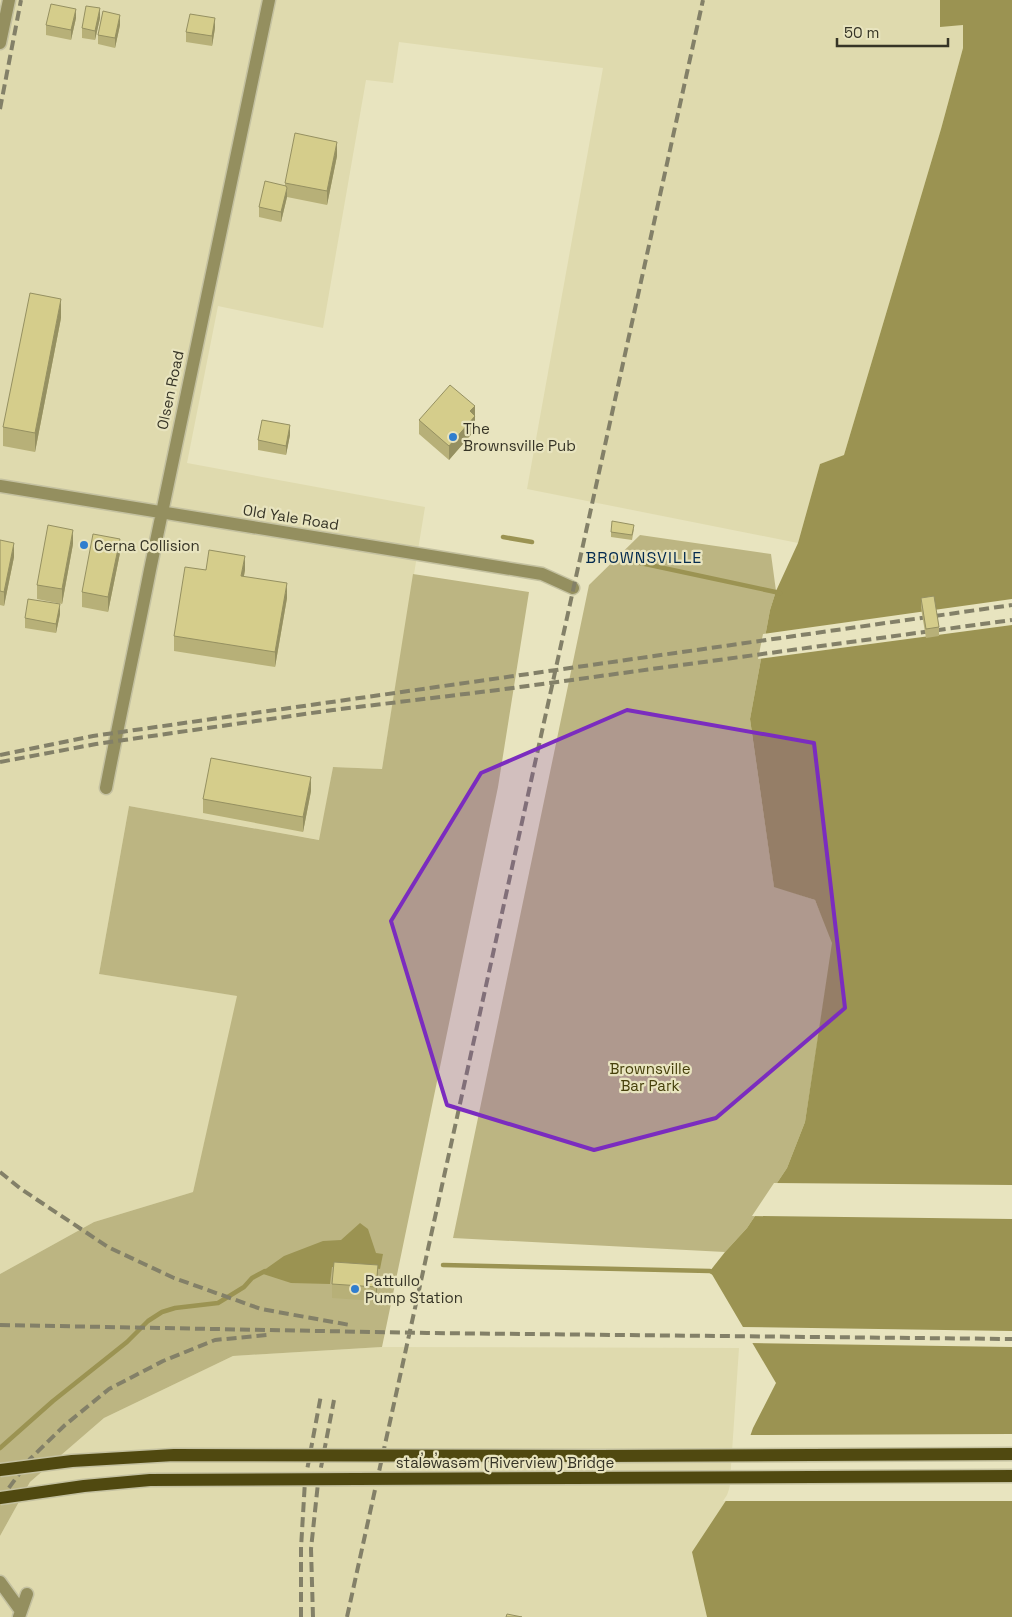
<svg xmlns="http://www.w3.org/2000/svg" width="1012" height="1617" font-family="'Space Grotesk',sans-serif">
<rect width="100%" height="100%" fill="#e8e4bf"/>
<!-- built -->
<path fill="#dfdaae" d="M 0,0 L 940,0 L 940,26 L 963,25 L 963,48 L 941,129 L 844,455 L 820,464 L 798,543 L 527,489 L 603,68 L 399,42 L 393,83 L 366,80 L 323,328 L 218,306 L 187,463 L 425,507 L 382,769 L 333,767 L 320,840 L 129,806 L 99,974 L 238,996 L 193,1192 L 94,1222 L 0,1274 Z
M 382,1347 L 739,1348 L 729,1496 L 707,1617 L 0,1617 L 0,1536 L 30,1482 L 104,1418 L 233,1356 Z"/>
<!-- green -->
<path fill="#bcb582" d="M 640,535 L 771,554 L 776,591 L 770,610 L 750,719 L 774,886 L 815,900 L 833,942 L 805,1122 L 787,1168 L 747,1228 L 725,1252 L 453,1238 L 589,585 Z
M 413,574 L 529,592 L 498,787 L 382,1347 L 233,1356 L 104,1418 L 30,1482 L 0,1536 L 0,1274 L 94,1222 L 193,1192 L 237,996 L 99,974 L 129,806 L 319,840 L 333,767 L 382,769 Z"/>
<!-- water -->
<path fill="#9b9352" d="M 940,0 L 1012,0 L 1012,1617 L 707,1617 L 692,1552 L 729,1496 L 753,1428 L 776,1383 L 710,1271 L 725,1252 L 747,1228 L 787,1168 L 805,1122 L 832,943 L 815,900 L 774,887 L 750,719 L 770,610 L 776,591 L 798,543 L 820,464 L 844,455 L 941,129 L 963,48 L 963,25 L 940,27 Z
M 360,1223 L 368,1229 L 376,1253 L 383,1254 L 380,1269 L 350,1265 L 349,1268 L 332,1267 L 330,1284 L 291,1283 L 260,1273 L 284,1256 L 323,1241 L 341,1240 Z"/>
<!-- pier -->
<path fill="#e8e4bf" d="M 1012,599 L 1012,625 L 758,659 L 763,634 Z
M 774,1183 L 1012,1185 L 1012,1219 L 752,1216 Z
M 741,1327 L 1012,1331 L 1012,1347 L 751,1343 Z
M 1012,1434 L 1012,1501 L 723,1501 L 727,1495 L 748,1435 Z"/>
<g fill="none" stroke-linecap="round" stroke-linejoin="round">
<!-- stream -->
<path stroke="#9b9352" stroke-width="4.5" d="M 503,537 L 532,542
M 603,555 L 780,593
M 443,1265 L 710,1271 L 716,1274
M 0,1448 L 53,1401 L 127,1342 L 148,1321 L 162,1312 L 175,1308 L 218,1303 L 244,1287 L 252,1278 L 265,1271"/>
<!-- minor casing -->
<g stroke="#c4c1a0" stroke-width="15">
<path id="minor" d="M 0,43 L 9,0
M 0,486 L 542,574 L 573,588
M 106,788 C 120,715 136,642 150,570 C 189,380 229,190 269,0
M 0,1582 L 21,1611
M 19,1617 L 27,1594"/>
</g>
<!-- minor -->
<use href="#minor" stroke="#948f5f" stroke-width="12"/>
<!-- rail -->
<path stroke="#838068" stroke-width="4" stroke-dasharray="10 5" stroke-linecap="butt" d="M 0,109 L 21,0
M 0,755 L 93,736 L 1012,605
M 0,762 L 96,744 L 333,710 L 498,690 L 1012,620
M 0,1172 L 21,1189 L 108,1247 L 174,1278 L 261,1309 L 350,1325
M 0,1325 L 427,1333 L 1012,1339
M 0,1500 L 30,1459 L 65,1425 L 109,1389 L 163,1361 L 215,1340 L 267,1335
M 301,1617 L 301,1548 L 305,1481 L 321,1395
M 313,1617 L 311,1549 L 318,1483 L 334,1400
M 347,1617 L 703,0"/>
<!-- major-bridge casing -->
<g stroke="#c4c1a0" stroke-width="15" stroke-linecap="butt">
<path id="major-bridge" d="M 0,1470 L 72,1461 L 174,1455 L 600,1456 L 1012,1454
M 0,1498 L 84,1486 L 150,1480 L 1012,1476"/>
</g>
<!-- major-bridge -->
<use href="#major-bridge" stroke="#504910" stroke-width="12"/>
</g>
<!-- wall -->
<path fill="#b7b078" d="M 76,18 L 71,40 L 46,35 L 46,25 Z
M 100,18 L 95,40 L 82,38 L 82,28 Z
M 120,25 L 115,48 L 98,44 L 98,35 Z
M 215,28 L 212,46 L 186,42 L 186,32 Z
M 337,156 L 327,205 L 287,197 L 281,222 L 259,217 L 259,207 L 285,186 L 285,183 Z
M 61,318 L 35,452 L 3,446 L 3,427 Z
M 475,416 L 475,430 L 449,460 L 419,434 L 419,420 Z
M 290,435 L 286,455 L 258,450 L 258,440 Z
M 634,529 L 632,540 L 611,537 L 611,532 Z
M 0,540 L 14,557 L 4,606 L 0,605 Z
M 73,544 L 62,604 L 37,599 L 37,585 Z
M 120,553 L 108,612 L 82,607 L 82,592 Z
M 206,570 L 245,570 L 244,576 L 287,598 L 275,667 L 174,651 L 174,636 Z
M 921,598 L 939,627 L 939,636 L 926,638 L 921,608 Z
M 60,614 L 56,633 L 25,628 L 25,618 Z
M 311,791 L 303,832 L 203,813 L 203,799 Z
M 378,1280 L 376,1301 L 332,1298 L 332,1284 Z"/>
<!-- shaded-wall -->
<path fill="#959061" d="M 100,8 L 100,18 L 95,40 L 95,31 Z
M 76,9 L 76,18 L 71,40 L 71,30 Z
M 120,15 L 120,25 L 115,48 L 115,38 Z
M 215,18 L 215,28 L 212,46 L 212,36 Z
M 337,142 L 337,156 L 327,205 L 327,191 Z
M 287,188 L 287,197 L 281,222 L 281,212 Z
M 61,299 L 61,318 L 35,452 L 35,433 Z
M 475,406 L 475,430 L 449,460 L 449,446 L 470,411 Z
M 290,425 L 290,435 L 286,455 L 286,446 Z
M 73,530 L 73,544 L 62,604 L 62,589 Z
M 120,539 L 120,553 L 108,612 L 108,597 Z
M 14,543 L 14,557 L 4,606 L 4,592 Z
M 245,556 L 245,570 L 241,590 L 241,576 Z
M 287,583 L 287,598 L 275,667 L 275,652 Z
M 60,604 L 60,614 L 56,633 L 56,624 Z
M 311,777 L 311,791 L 303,832 L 303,817 Z
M 378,1265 L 378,1280 L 376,1301 L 376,1287 Z"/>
<!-- building -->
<path fill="#d5cd8b" stroke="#959061" d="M 51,4 L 76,9 L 71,30 L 46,25 Z
M 86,6 L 100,8 L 95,31 L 82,28 Z
M 103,11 L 120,15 L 115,38 L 98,35 Z
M 190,14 L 215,18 L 212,36 L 186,32 Z
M 295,133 L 337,142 L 327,191 L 285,183 Z
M 265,181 L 286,186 L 287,188 L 281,212 L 259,207 Z
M 30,293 L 61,299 L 35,433 L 3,427 Z
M 450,385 L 475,406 L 470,411 L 475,416 L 449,446 L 419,420 Z
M 262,420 L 290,425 L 286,446 L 258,440 Z
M 612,521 L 634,525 L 632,535 L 611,532 Z
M 48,525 L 73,530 L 62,589 L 37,585 Z
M 93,534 L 120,539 L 108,597 L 82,592 Z
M 0,540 L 14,543 L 4,592 L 0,591 Z
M 209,550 L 245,556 L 241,576 L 287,583 L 275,652 L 174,636 L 185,567 L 206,570 Z
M 934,596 L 939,627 L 926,629 L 921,598 Z
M 28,599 L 60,604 L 56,624 L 25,618 Z
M 211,758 L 311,777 L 303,817 L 203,799 Z
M 334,1262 L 378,1265 L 376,1287 L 332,1284 Z
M 507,1614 L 522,1617 L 506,1617 Z"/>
<!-- marked area -->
<path fill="#7b2cbf" fill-opacity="0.2" stroke="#7b2cbf" stroke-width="4" stroke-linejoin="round" d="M 627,710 L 814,743 L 845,1008 L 716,1118 L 594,1150 L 447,1105 L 391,921 L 481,773 Z"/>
<!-- markers -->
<g fill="#307ece" stroke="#e8e4bf" stroke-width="2">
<circle cx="453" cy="437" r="5"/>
<circle cx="84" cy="545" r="5"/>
<circle cx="355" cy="1289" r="5"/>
</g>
<g text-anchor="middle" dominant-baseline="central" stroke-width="4.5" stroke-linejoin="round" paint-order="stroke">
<!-- street labels -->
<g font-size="15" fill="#363426" stroke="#e8e4bf">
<text transform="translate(170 390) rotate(-78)">Olsen Road</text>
<text transform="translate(291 517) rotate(9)">Old Yale Road</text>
<text x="505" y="1462">stal̕əw̓asəm (Riverview) Bridge</text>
</g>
<!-- poi labels -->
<g font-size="15" fill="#363426" stroke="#e8e4bf" text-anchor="start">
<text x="463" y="428">The<tspan x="463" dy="17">Brownsville Pub</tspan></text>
<text x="94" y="545">Cerna Collision</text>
<text x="365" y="1280">Pattullo<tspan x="365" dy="17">Pump Station</tspan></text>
</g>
<!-- park labels -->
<g font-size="15" fill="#46400b" stroke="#e8e4bf">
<text x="650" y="1068">Brownsville<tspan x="650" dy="17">Bar Park</tspan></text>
</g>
<!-- neighbourhood labels -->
<g font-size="16" letter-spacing="1" fill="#032a4f" stroke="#e8e4bf">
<text x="644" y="557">BROWNSVILLE</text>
</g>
</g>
<!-- scale -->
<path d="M837 38v8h111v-8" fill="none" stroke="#363426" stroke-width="2.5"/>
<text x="844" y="38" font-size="15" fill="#363426" stroke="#e8e4bf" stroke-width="4" paint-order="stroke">50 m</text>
</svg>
